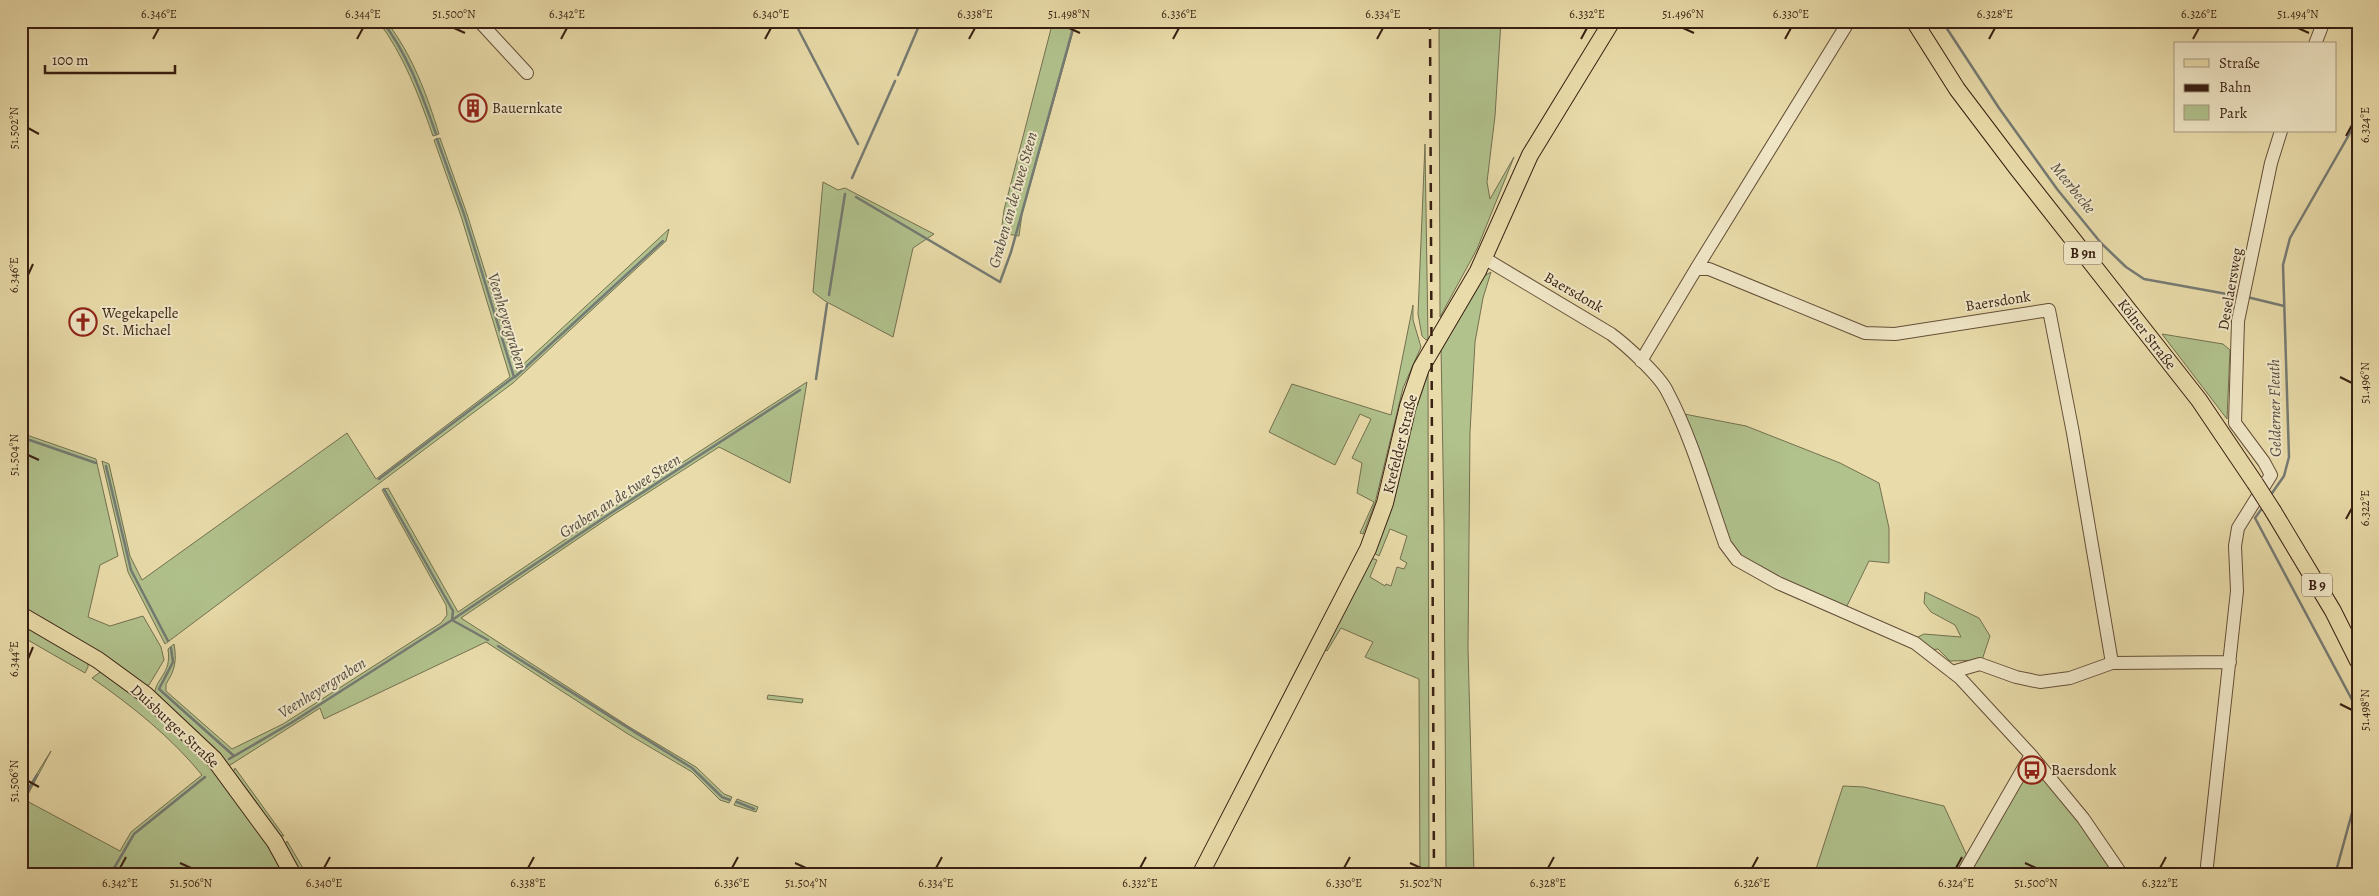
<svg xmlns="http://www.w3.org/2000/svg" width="2379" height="896" font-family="Alegreya,serif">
<rect width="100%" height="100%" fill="#e9dcaa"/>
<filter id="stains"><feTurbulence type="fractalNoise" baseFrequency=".004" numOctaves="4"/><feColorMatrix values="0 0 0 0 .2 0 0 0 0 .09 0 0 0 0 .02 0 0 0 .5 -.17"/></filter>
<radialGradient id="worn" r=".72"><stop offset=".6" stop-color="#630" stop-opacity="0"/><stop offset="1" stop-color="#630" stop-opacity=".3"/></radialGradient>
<!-- green -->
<path fill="#b1c28d" stroke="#747050" d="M 378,21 L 386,21 C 412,54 427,95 439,134 L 433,136 C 419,96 404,55 378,21 Z
M 1053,21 L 1076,21 L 1022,214 L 1019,236 L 1001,233 L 1004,210 Z
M 1439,21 L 1501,21 L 1495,116 L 1487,182 L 1490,199 L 1514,157 L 1477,249 L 1440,317 Z
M 440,138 L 467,214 L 516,371 L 669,229 L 666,241 L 513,383 L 165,644 L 128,572 L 102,461 L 109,464 L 130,556 L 142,580 L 347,433 L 376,479 L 510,377 L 461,216 L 434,140 Z
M 1425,144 L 1428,339 L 1426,340 L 1422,336 L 1418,314 Z
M 823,182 L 838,190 L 845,188 L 934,234 L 913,248 L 893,337 L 825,301 L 813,292 Z
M 1491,272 L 1483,298 L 1475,342 L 1470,432 L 1468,648 L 1474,875 L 1446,875 L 1444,523 L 1441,345 L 1484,276 Z
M 1413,305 L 1413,320 L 1421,347 L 1403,388 L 1375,503 L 1363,534 L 1360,533 L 1374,502 L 1357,493 L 1362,463 L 1352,458 L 1371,419 L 1360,414 L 1335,465 L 1269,432 L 1292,384 L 1391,415 Z
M 2162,334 L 2223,344 L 2230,350 L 2227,419 Z
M 1428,369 L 1429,875 L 1420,875 L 1419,679 L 1365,657 L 1373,642 L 1341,628 L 1327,651 L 1324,649 L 1371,558 L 1377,560 L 1370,577 L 1385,586 L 1386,584 L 1391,586 L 1397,567 L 1404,569 L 1407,563 L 1400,559 L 1407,536 L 1390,529 L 1379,556 L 1374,553 L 1411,416 Z
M 807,382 L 790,483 L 719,447 L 613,515 L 461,618 L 631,728 L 696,767 L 724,794 L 732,797 L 729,803 L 720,800 L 692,772 L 628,734 L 486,642 L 324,719 L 320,708 L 227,767 L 154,697 C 155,677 172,675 168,649 L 174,644 C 177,661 175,670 166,684 L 166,691 L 232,749 L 283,724 L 441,623 L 447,615 L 446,605 L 382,490 L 388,488 L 458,612 L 609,510 Z
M 1679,413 L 1746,426 L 1840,463 L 1879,483 L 1889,528 L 1889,563 L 1869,561 L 1844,612 L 1737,558 Z
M 21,433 L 96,459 L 118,556 L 100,565 L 88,617 L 110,626 L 143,616 L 161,647 L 164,660 L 149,685 L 141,686 L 21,610 Z
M 1925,592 L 1979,618 L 1990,636 L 1982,660 L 1950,661 L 1938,649 L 1929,650 L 1914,639 L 1924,634 L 1961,637 L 1955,625 L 1931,612 L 1924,603 Z
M 21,620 L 88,659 L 88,667 L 85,673 L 21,636 Z
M 103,670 L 132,691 L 212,765 L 288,875 L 21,875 L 21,799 L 51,751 L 25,800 L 120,851 L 131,832 L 202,775 C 171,737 132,706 92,678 Z
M 768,695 L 803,699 L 802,703 L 767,699 Z
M 2029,757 L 2119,875 L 1965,875 Z
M 235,768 L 284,836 L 276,835 L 232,775 Z
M 1843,786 L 1864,787 L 1944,806 L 1968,858 L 1958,875 L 1814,875 Z
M 737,799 L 758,807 L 756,812 L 734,805 Z
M 287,841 L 307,875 L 299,875 L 284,848 Z
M 2166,869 L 2181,875 L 2147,875 Z"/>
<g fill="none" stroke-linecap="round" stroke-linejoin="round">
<!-- stream -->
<path stroke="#757b74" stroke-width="2.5" d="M 382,21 C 408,54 422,95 436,134
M 794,21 L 858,144
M 1942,21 L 1999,108 L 2057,189 L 2101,243 L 2126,267 L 2144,279 L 2238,296
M 898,75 L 921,21
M 852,178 L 895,81
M 856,197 L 1000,282 L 1011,252 L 1075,21
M 829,295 L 845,194
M 2247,297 L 2284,306
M 515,377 L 663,241
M 816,379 L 827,304
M 21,437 L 96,463
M 106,466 L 131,570 L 168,641
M 379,479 L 514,377 L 464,214 L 437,139
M 2270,496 L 2284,476 L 2289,457 L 2283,265 L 2290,238 L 2358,119
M 2263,507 L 2255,518 L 2358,711
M 452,620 L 611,513 L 800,390
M 452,620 L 488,640
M 498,646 L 692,768 L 722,797 L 730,800
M 171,648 L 173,662 L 159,689 L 234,756
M 229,759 L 291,723 L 452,620 L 453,611 L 384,489
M 737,802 L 754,809
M 21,803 L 37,775
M 110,875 L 134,834 L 205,777
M 2335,875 L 2358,791"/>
<!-- minor casing -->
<g stroke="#644e38" stroke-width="14">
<path id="minor" d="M 479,21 L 527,73
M 2315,44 L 2324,21
M 1484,258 L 1611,334 C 1626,345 1659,375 1667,391 C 1692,438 1707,493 1725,544 L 1737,560 L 1778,583 L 1915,643 L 1960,678 L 2031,755 L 2083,818 L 2122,875
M 1696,269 L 1849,21
M 1641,361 L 1696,269 L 1709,269 L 1865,333 L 1895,334 L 2049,310 L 2073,433 L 2112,663
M 1952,672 L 1980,664 L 2016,677 L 2040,682 L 2070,678 L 2112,663 L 2230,662
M 1962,875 L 2031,755
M 2206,875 L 2237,591 L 2235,546 L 2238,528 L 2271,475 L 2264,462 L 2235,423 L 2238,321 L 2271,163 L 2281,131"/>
</g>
<!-- major casing -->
<g stroke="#381f12" stroke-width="18">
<path id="major" d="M 1914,21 L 1957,89 L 2016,167 L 2199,400 L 2255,483
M 2273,511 L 2333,611 L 2358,661
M 21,615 L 98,660 L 146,695 L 214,759 L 275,842 L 293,875
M 1200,875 L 1368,549 L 1385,503 L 1408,406 L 1421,368 L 1478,271 L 1530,155 L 1612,21"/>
</g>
<!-- minor -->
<use href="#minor" stroke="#f1e8c8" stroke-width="12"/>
<!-- major -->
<use href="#major" stroke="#e9dcaa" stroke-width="16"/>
<!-- rail -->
<path stroke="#381f12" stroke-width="2.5" stroke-dasharray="9 9" stroke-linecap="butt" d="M 1430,21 L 1434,875"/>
<!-- major-bridge casing -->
<g stroke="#381f12" stroke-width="18" stroke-linecap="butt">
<path id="major-bridge" d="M 2255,483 L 2273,511"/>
</g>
<!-- major-bridge -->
<use href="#major-bridge" stroke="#e9dcaa" stroke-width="16"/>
</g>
<!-- ticks -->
<path fill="none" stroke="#381f12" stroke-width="2" d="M 454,28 L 465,33M 1069,28 L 1080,33M 1683,28 L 1694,33M 2298,28 L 2309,33M 153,39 L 159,28M 357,39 L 363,28M 561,39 L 567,28M 765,39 L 771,28M 969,39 L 975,28M 1173,39 L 1179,28M 1377,39 L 1383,28M 1581,39 L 1587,28M 1785,39 L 1791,28M 1989,39 L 1995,28M 2193,39 L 2199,28M 28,128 L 39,134M 2346,136 L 2352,125M 28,275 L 33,264M 2340,377 L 2352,383M 28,455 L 39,460M 2346,519 L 2352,508M 28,659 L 33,647M 2340,704 L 2352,710M 28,781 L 39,787M 180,863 L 191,868M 795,863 L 806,868M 1410,863 L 1421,868M 2025,863 L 2036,868M 120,868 L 126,857M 324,868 L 330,857M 528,868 L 534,857M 732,868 L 738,857M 936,868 L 942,857M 1140,868 L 1146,857M 1344,868 L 1350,857M 1548,868 L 1554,857M 1752,868 L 1758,857M 1956,868 L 1962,857M 2160,868 L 2166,857"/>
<!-- icons -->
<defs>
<g id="building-ring" transform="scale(1.4375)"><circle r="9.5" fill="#f1e8c8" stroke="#8f2418" stroke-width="1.5"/><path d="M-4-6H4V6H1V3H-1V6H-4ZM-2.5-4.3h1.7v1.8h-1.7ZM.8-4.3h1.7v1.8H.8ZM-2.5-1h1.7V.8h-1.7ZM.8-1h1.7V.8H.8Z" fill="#8f2418"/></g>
<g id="church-ring" transform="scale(1.4375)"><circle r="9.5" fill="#f1e8c8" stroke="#8f2418" stroke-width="1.5"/><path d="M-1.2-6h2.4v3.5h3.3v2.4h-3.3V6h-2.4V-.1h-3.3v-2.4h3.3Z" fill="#8f2418"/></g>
<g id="bus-ring" transform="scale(1.4375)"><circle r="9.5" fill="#f1e8c8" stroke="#8f2418" stroke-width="1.5"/><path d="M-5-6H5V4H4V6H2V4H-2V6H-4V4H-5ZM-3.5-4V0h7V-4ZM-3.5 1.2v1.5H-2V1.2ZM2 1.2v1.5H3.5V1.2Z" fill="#8f2418"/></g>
</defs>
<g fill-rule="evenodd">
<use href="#building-ring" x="473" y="108"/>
<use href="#church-ring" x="83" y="322"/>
<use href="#bus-ring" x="2032" y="770"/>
</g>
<g text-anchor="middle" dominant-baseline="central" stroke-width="4" stroke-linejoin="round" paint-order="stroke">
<!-- shield labels -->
<g fill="#f1e8c8" stroke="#705b49" stroke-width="1">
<rect x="2064" y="241.5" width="38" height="23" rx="4"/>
<rect x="2302" y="573.5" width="30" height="23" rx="4"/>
</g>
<g font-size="14" font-weight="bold" fill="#381f12">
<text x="2083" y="253">B 9n</text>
<text x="2317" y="585">B 9</text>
</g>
<!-- poi labels -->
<g font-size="15" fill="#381f12" stroke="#f1e8c8" text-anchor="start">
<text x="492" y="108">Bauernkate</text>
<text x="102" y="313">Wegekapelle<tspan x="102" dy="17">St. Michael</tspan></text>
<text x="2051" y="770">Baersdonk</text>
</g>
<!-- street labels -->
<g font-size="15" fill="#381f12" stroke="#f1e8c8">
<text transform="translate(2230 289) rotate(-80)">Deselaersweg</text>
<text transform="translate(1574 292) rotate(30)">Baersdonk</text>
<text transform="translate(1998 301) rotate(-9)">Baersdonk</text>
<text transform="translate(2147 334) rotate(52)">Kölner Straße</text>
<text transform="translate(1400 444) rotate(-76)">Krefelder Straße</text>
<text transform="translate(175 726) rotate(43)">Duisburger Straße</text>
</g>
<!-- water labels -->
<g font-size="16" font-style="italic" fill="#564d43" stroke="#f1e8c8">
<text transform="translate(2073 188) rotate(51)">Meerbecke</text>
<text transform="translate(1013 200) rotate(-74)">Graben an de twee Steen</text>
<text transform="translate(507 321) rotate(73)">Veenheyergraben</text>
<text transform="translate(2275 408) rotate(-91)">Gelderner Fleuth</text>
<text transform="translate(620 496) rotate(-33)">Graben an de twee Steen</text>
<text transform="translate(322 688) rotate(-32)">Veenheyergraben</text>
</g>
</g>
<!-- margin -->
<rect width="2379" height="896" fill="none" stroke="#e9dcaa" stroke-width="55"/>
<!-- legend -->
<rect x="2174" y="42" width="162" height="90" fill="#f1e8c8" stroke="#a7987f"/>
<rect x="2184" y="59" width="25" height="8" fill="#e9dcaa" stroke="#a7987f"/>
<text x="2219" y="68" font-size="15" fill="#381f12">Straße</text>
<rect x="2184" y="84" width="25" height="8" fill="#381f12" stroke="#a7987f"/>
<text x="2219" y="92" font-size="15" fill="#381f12">Bahn</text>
<rect x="2184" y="105" width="25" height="15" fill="#b1c28d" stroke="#a7987f"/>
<text x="2219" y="118" font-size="15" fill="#381f12">Park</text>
<!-- scale -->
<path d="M45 65v8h130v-8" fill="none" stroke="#381f12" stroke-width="2.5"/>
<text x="52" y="65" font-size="15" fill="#381f12" stroke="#f1e8c8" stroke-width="4" paint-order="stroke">100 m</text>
<rect x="28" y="28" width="2324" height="840" fill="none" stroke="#381f12" stroke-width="2"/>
<g font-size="12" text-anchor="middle" fill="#381f12">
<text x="159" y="18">6.346°E</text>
<text x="363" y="18">6.344°E</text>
<text x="454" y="18">51.500°N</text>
<text x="567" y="18">6.342°E</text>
<text x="771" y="18">6.340°E</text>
<text x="975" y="18">6.338°E</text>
<text x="1069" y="18">51.498°N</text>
<text x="1179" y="18">6.336°E</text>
<text x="1383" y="18">6.334°E</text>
<text x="1587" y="18">6.332°E</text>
<text x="1683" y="18">51.496°N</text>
<text x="1791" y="18">6.330°E</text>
<text x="1995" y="18">6.328°E</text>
<text x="2199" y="18">6.326°E</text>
<text x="2298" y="18">51.494°N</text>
<text transform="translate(2365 125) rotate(-90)" y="4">6.324°E</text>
<text transform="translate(14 128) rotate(-90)" y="4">51.502°N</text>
<text transform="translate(14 275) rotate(-90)" y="4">6.346°E</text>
<text transform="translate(2365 383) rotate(-90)" y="4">51.496°N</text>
<text transform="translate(14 455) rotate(-90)" y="4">51.504°N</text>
<text transform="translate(2365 508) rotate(-90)" y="4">6.322°E</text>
<text transform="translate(14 659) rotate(-90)" y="4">6.344°E</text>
<text transform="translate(2365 710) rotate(-90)" y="4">51.498°N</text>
<text transform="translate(14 781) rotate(-90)" y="4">51.506°N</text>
<text x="120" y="887">6.342°E</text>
<text x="191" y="887">51.506°N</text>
<text x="324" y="887">6.340°E</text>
<text x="528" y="887">6.338°E</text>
<text x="732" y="887">6.336°E</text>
<text x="806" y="887">51.504°N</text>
<text x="936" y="887">6.334°E</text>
<text x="1140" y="887">6.332°E</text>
<text x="1344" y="887">6.330°E</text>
<text x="1421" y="887">51.502°N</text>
<text x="1548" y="887">6.328°E</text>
<text x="1752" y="887">6.326°E</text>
<text x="1956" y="887">6.324°E</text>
<text x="2036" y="887">51.500°N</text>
<text x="2160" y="887">6.322°E</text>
</g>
<rect width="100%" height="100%" filter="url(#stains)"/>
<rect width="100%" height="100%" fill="url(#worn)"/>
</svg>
